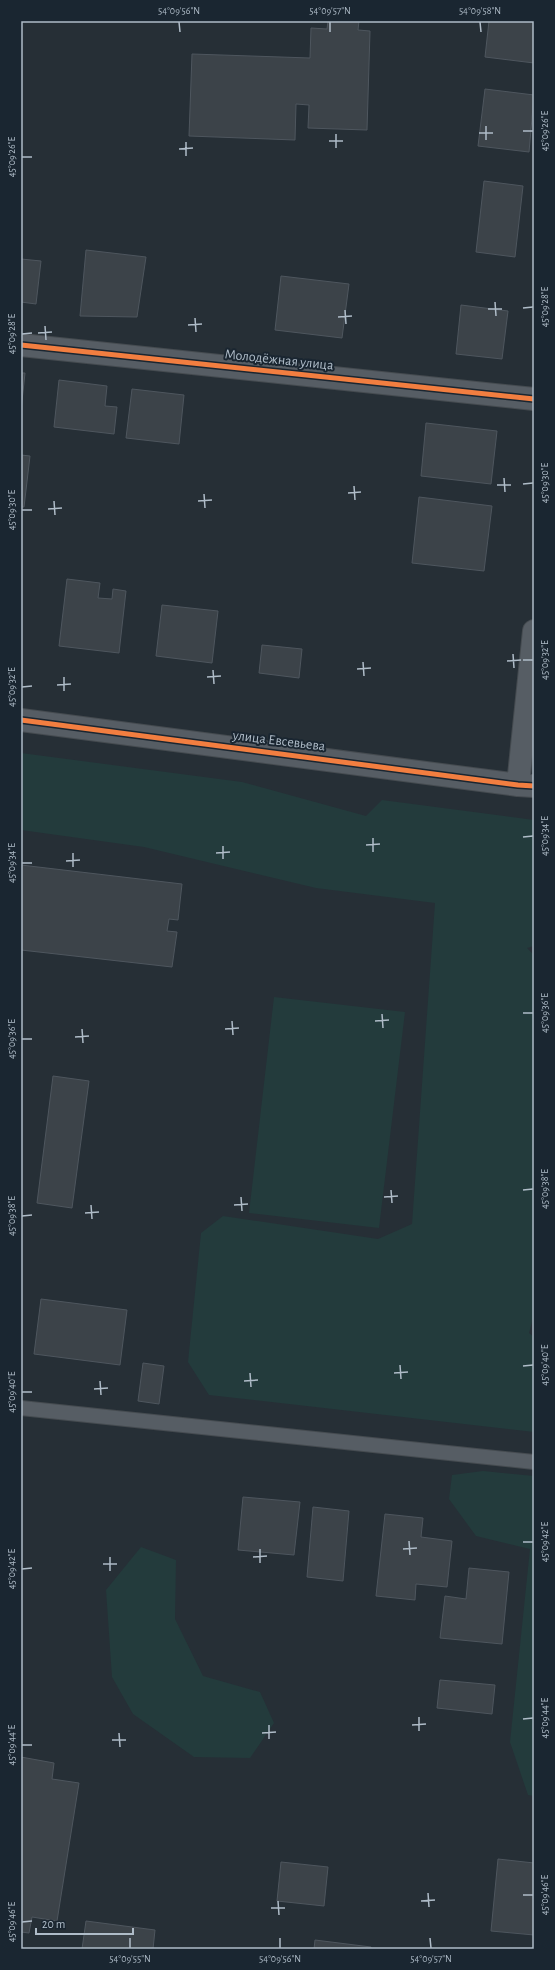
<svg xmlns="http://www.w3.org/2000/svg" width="555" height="1970" font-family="'Alegreya Sans',sans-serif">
<rect width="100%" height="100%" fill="#262f36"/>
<!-- green -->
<path fill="#233b3c" d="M 21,753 L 242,782 L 366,816 L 382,800 L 534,820 L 534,946 L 527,948 L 534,955 L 534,1315 L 529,1333 L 534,1337 L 534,1432 L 209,1395 L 188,1362 L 201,1233 L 223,1216 L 378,1239 L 412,1224 L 435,903 L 316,888 L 144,847 L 21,830 Z
M 274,997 L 405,1012 L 379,1228 L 249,1213 Z
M 483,1471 L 534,1476 L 534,1796 L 528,1795 L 510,1742 L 530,1549 L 476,1536 L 449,1499 L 452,1475 Z
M 141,1547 L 176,1560 L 175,1619 L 203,1676 L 260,1692 L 274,1723 L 250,1758 L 194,1757 L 133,1714 L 112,1677 L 106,1590 Z"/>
<!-- building -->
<path fill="#3c4349" stroke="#4e565e" d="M 328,21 L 359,21 L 358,30 L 370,31 L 367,130 L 308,128 L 309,105 L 296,104 L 295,140 L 189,136 L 192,54 L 310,58 L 311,28 L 327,29 Z
M 489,21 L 534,21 L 534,63 L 485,57 Z
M 485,89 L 534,95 L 529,152 L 478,146 Z
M 484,181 L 523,186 L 515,257 L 476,252 Z
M 86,250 L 146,257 L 137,317 L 80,316 Z
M 21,259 L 41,261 L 36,304 L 21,302 Z
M 281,276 L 349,284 L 342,338 L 275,330 Z
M 461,305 L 508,311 L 502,359 L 456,354 Z
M 21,373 L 25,373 L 21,410 Z
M 59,380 L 107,386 L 105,406 L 117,407 L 114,434 L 54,427 Z
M 132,389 L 184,395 L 179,444 L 126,438 Z
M 426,423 L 497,431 L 491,484 L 421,476 Z
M 21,455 L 30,456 L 24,507 L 21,507 Z
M 419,497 L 492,506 L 484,571 L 412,563 Z
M 67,579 L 100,583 L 98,598 L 112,599 L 113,589 L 126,591 L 119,653 L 59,646 Z
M 162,605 L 218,611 L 212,663 L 156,656 Z
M 262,645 L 302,649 L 299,678 L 259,673 Z
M 21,865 L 182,884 L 178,920 L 169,919 L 167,931 L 177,932 L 172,967 L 21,950 Z
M 53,1076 L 89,1081 L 72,1208 L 37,1203 Z
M 41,1299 L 127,1310 L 120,1365 L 34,1354 Z
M 143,1363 L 164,1366 L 159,1404 L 138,1401 Z
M 243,1497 L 300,1502 L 294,1555 L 238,1550 Z
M 313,1507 L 349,1511 L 343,1581 L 307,1577 Z
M 385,1514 L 423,1518 L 421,1537 L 452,1541 L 447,1587 L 416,1584 L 415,1600 L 376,1596 Z
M 469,1568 L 509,1572 L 502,1644 L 440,1638 L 445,1596 L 466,1599 Z
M 440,1680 L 495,1685 L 492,1714 L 437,1708 Z
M 21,1757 L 54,1763 L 52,1779 L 79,1783 L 57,1921 L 32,1917 L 29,1933 L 21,1932 Z
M 498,1859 L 534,1863 L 534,1935 L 491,1931 Z
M 281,1862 L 328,1867 L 324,1906 L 277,1901 Z
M 86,1921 L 155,1930 L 153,1949 L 82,1949 Z
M 315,1940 L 371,1947 L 371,1949 L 314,1949 Z"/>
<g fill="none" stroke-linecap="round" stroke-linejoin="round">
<!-- service casing -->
<g stroke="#454b50" stroke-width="16">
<path id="service" d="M 21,1408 L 534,1462"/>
</g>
<!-- minor casing -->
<g stroke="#454b50" stroke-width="24">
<path id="minor" d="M 21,345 L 534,399
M 21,720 L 518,785 L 534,786
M 518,785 L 534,631"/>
</g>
<!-- service -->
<use href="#service" stroke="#565d64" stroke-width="14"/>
<!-- minor -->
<use href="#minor" stroke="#565d64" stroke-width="22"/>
<!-- cycleway casing -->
<g stroke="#1a2631" stroke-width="8">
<path id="cycleway" d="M 21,345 L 534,399
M 21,720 L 518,785 L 534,786"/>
</g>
<!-- cycleway -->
<use href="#cycleway" stroke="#f27e40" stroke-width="5"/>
</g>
<!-- ticks -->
<path fill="none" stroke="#afbcc8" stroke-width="1.5" d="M 179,22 L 180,32M 330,22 L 330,32M 480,22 L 481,32M 486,126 L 486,140M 523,131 L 533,131M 479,133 L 493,133M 336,134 L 336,148M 329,141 L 343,141M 186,142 L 186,156M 179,149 L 193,148M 22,157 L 32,157M 495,302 L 496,316M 523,308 L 533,307M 488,309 L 502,309M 345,310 L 346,324M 338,317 L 352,316M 195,318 L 196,332M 188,325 L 202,324M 45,326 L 46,340M 38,333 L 52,332M 22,334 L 32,333M 504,478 L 505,492M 523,484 L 533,483M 497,485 L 511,485M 354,486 L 355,500M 348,493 L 361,492M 204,494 L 205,508M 54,501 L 55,515M 198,501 L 212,500M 48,509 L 62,508M 22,510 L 32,510M 513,654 L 514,668M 523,660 L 533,660M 507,661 L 521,660M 363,662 L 364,676M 357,669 L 371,668M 213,670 L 214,684M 64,677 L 64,691M 207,677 L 221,676M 57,685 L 71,684M 22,687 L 32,686M 523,837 L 533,836M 373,838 L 373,852M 366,845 L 380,844M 223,846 L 223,859M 73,853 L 73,867M 216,853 L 230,852M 66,861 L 80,860M 22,863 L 32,863M 523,1013 L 533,1013M 382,1014 L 383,1028M 232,1021 L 233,1035M 375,1021 L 389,1020M 82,1029 L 83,1043M 225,1029 L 239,1028M 75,1037 L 89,1036M 22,1039 L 32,1039M 391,1190 L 392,1203M 523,1190 L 533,1189M 241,1197 L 242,1211M 384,1197 L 398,1196M 91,1205 L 92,1219M 234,1205 L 248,1204M 85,1213 L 99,1212M 22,1216 L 32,1215M 400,1365 L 401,1379M 523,1366 L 533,1365M 250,1373 L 251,1387M 394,1373 L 408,1372M 100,1381 L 101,1395M 244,1381 L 258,1380M 94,1389 L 108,1388M 22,1392 L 32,1392M 409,1541 L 410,1555M 523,1542 L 533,1542M 260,1549 L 260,1563M 403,1549 L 417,1548M 110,1557 L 110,1571M 253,1557 L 267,1556M 103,1564 L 117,1564M 22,1569 L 32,1568M 419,1717 L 419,1731M 523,1719 L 533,1718M 269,1725 L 269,1739M 412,1725 L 426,1724M 119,1733 L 120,1747M 262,1733 L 276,1732M 112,1740 L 126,1740M 22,1745 L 32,1745M 428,1893 L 429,1907M 523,1895 L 533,1895M 278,1901 L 279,1915M 421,1901 L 435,1900M 271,1908 L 285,1908M 22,1922 L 32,1921M 130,1938 L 130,1948M 280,1938 L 280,1948M 430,1938 L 431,1948"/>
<g text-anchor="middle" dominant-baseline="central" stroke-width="4" stroke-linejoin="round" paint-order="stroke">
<!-- street labels -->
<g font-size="14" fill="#afbcc8" stroke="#1a2631">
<text transform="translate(279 360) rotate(6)">Молодёжная улица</text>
<text transform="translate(279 741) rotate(7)">улица Евсевьева</text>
</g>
</g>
<!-- border -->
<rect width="555" height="1970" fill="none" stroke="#1a2631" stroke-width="44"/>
<!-- scale -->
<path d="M36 1928v6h97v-6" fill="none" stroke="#afbcc8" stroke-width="2"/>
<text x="42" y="1928" font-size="12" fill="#afbcc8" stroke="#1a2631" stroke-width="3" paint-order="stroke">20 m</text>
<rect x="22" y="22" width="511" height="1926" fill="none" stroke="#afbcc8" stroke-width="1.5"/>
<g font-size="10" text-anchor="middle" fill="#afbcc8">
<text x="179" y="14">54°09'56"N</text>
<text x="330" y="14">54°09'57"N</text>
<text x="480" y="14">54°09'58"N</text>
<text transform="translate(544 131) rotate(-90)" y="4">45°09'26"E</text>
<text transform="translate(11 157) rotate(-90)" y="4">45°09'26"E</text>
<text transform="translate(544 307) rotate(-90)" y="4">45°09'28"E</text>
<text transform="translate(11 334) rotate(-90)" y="4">45°09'28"E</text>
<text transform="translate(544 483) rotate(-90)" y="4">45°09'30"E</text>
<text transform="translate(11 510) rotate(-90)" y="4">45°09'30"E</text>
<text transform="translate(544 660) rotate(-90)" y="4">45°09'32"E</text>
<text transform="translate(11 687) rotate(-90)" y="4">45°09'32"E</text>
<text transform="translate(544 836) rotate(-90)" y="4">45°09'34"E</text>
<text transform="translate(11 863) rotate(-90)" y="4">45°09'34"E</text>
<text transform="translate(544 1013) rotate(-90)" y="4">45°09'36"E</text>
<text transform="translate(11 1039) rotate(-90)" y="4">45°09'36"E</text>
<text transform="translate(544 1189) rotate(-90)" y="4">45°09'38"E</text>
<text transform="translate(11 1216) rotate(-90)" y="4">45°09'38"E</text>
<text transform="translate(544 1365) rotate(-90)" y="4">45°09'40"E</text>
<text transform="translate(11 1392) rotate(-90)" y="4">45°09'40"E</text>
<text transform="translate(544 1542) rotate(-90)" y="4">45°09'42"E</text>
<text transform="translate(11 1569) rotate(-90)" y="4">45°09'42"E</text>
<text transform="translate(544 1718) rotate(-90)" y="4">45°09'44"E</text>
<text transform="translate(11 1745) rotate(-90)" y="4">45°09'44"E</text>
<text transform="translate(544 1895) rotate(-90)" y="4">45°09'46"E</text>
<text transform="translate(11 1922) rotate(-90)" y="4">45°09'46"E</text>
<text x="130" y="1962">54°09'55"N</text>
<text x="280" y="1962">54°09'56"N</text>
<text x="431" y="1962">54°09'57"N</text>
</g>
</svg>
